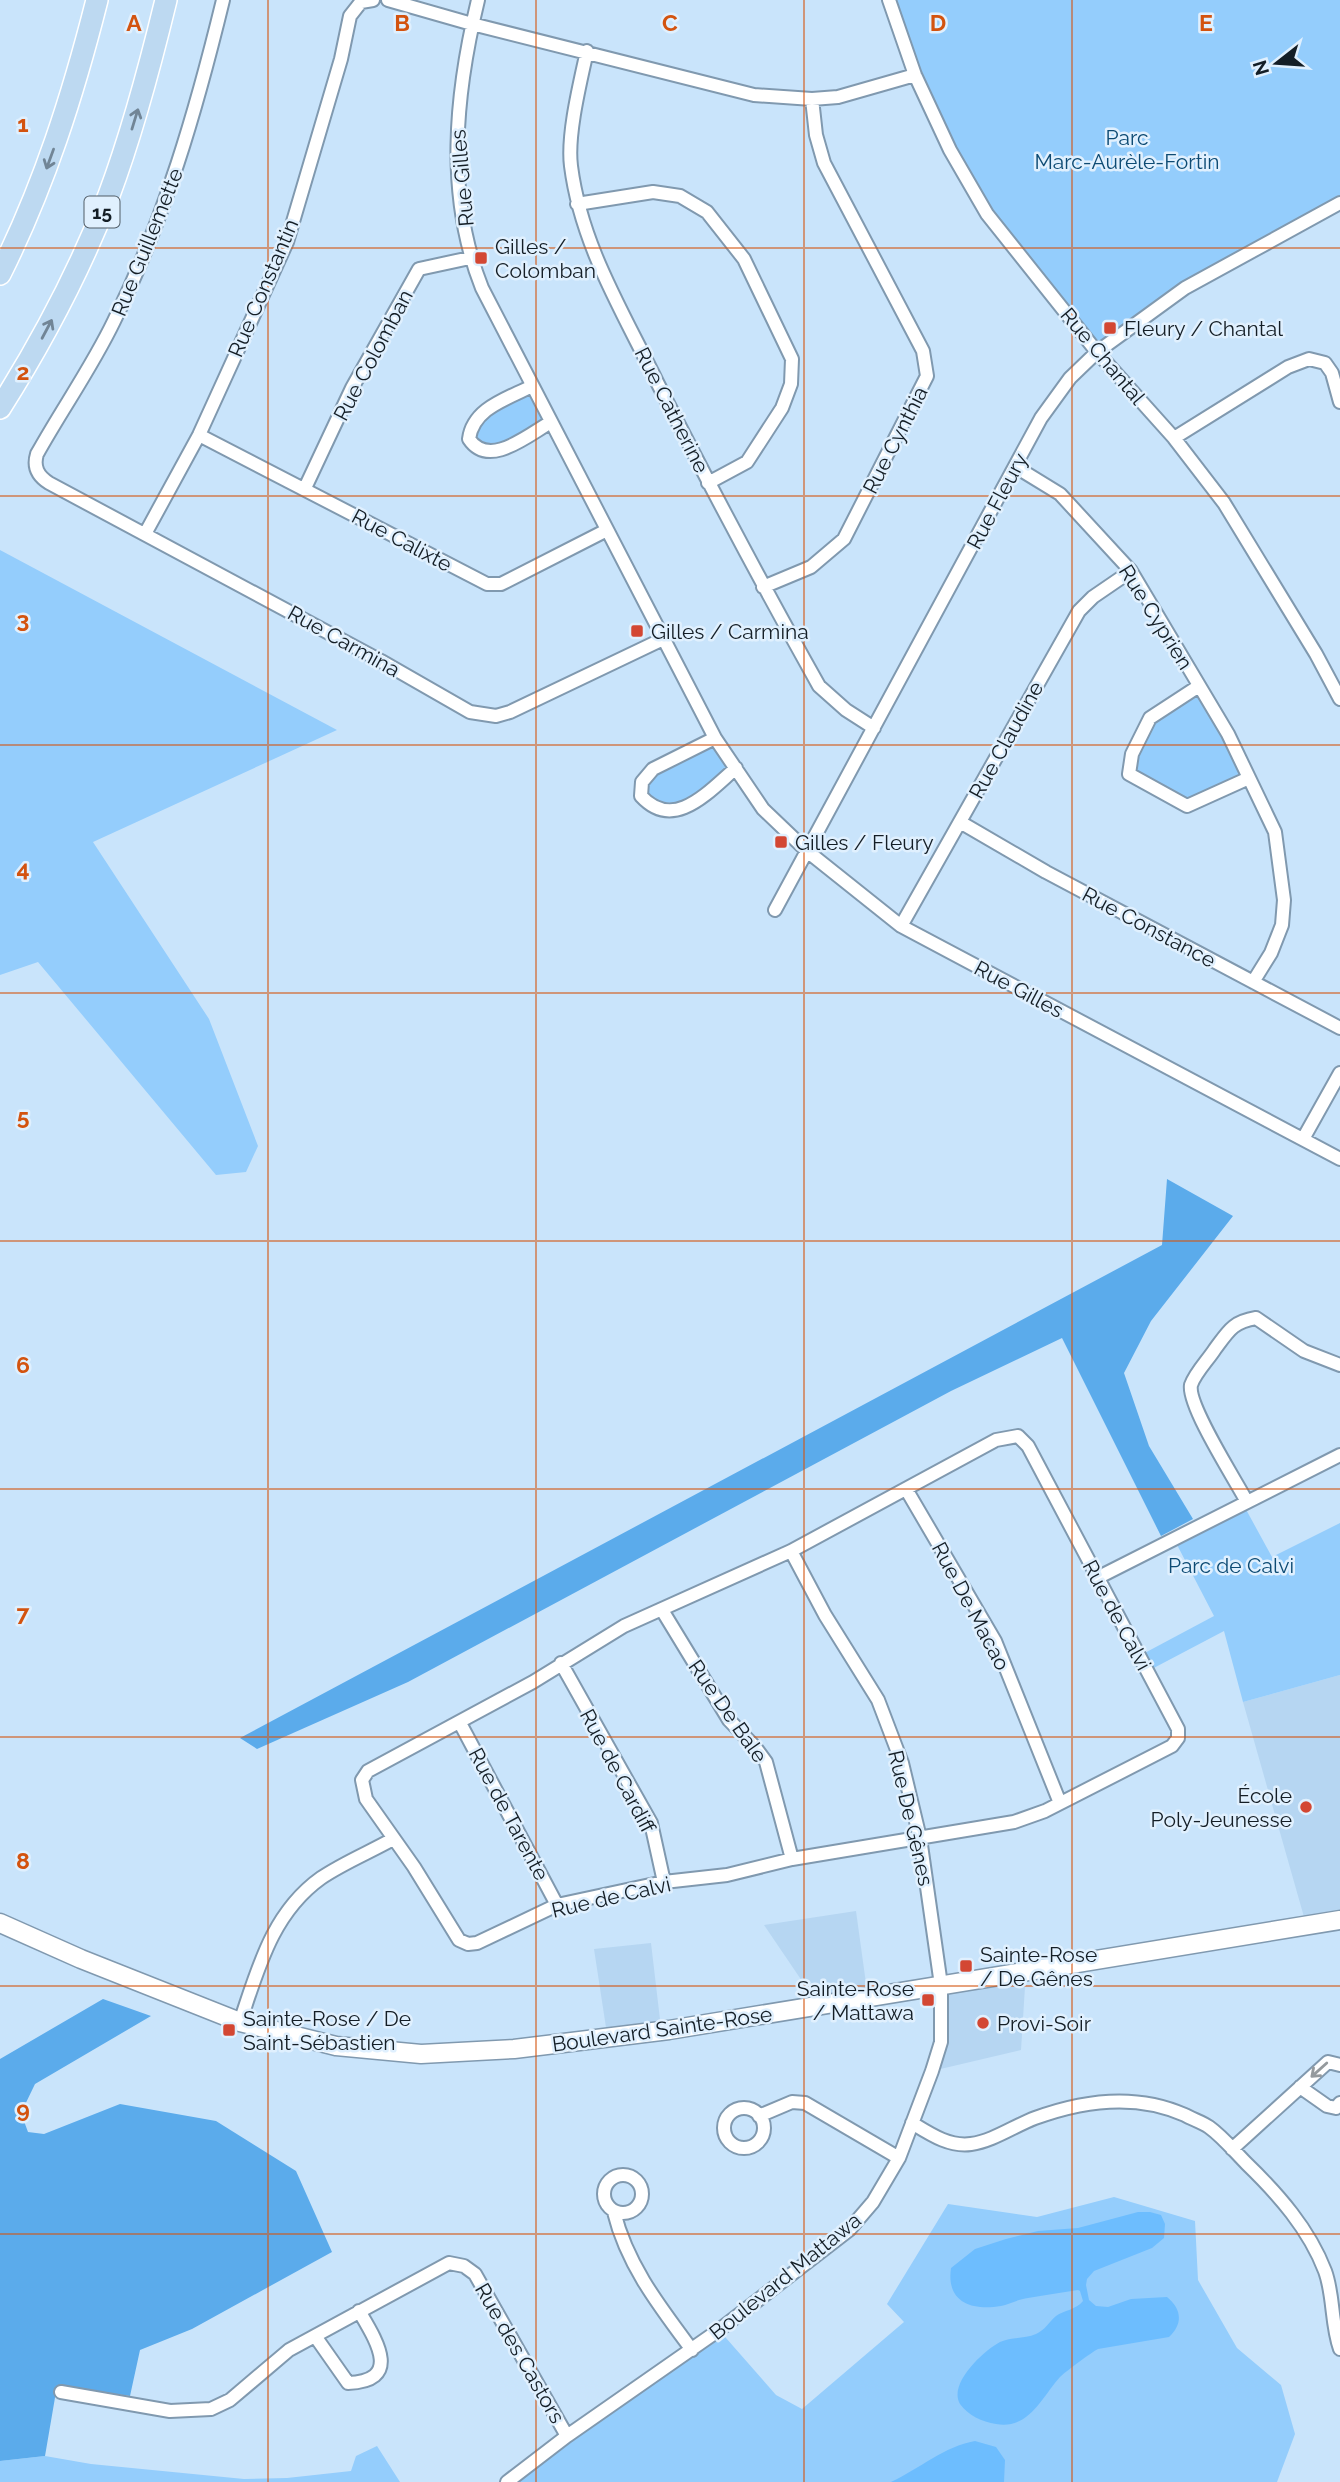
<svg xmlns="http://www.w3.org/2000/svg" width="1340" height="2482" font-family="Raleway,sans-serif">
<rect width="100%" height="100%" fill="#c9e4fb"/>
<!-- built -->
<path fill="#b6d6f2" d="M 1340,1675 L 1340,1911 L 1304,1917 L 1243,1702 Z
M 856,1911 L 868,1998 L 819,2006 L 764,1925 Z
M 651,1943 L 661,2028 L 607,2034 L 594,1949 Z
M 1026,1971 L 1021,2050 L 932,2071 L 941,1985 Z"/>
<!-- green -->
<path fill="#94cdfc" d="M 889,0 L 1340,0 L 1340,204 L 1266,243 L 1097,352 L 987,214 L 950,150 Z
M 532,386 L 551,422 L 509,447 L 475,447 L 470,427 Z
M 0,550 L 337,730 L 93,842 L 209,1019 L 258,1146 L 246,1172 L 216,1175 L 38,962 L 0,975 Z
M 1199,686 L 1249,778 L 1187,806 L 1129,774 L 1150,718 Z
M 715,738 L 736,768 L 693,804 L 650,806 L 642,782 Z
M 1243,1504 L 1272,1557 L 1340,1523 L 1340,1675 L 1243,1702 L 1224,1631 L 1148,1671 L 1139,1656 L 1214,1616 L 1174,1539 Z
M 1114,2197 L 1195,2221 L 1198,2280 L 1237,2348 L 1281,2385 L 1295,2434 L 1277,2482 L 507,2482 L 719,2330 L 776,2395 L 802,2409 L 904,2322 L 887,2304 L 948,2204 L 1037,2217 Z
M 377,2446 L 400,2482 L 0,2482 L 0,2461 L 45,2456 L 91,2464 L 244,2479 L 287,2478 L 351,2471 L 356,2456 Z"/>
<!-- forest -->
<path fill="#5babeb" d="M 1167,1179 L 1233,1216 L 1151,1321 L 1124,1373 L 1149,1446 L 1193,1519 L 1161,1536 L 1062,1338 L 951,1391 L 408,1682 L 257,1749 L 240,1738 L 1162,1245 Z
M 103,1999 L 151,2016 L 35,2084 L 21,2113 L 28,2132 L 44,2134 L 120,2104 L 216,2121 L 296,2171 L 332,2252 L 192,2329 L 140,2350 L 130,2396 L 57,2386 L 45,2456 L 0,2461 L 0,2059 Z"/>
<!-- water -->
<path fill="#6dbdfe" d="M 1138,2212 L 1150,2212 L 1161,2215 L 1165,2224 L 1164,2238 L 1152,2248 L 1094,2271 L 1087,2279 L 1086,2285 L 1089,2300 L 1096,2306 L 1108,2307 L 1131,2299 L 1167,2297 C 1182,2309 1183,2324 1169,2337 L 1098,2349 C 1092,2352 1065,2372 1060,2377 C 1042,2397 1029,2430 996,2424 C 982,2422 968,2415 960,2404 C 948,2384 983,2351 1000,2342 C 1011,2337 1025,2339 1036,2334 C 1045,2330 1049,2322 1056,2316 C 1064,2310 1076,2310 1083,2301 L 1080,2291 L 1078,2290 C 1061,2293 1044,2295 1028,2298 C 1019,2299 1010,2304 1001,2306 C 971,2311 946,2302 951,2268 L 975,2249 L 1006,2239 L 1038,2231 L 1078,2228 Z
M 975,2441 L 996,2447 L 1005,2460 L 1004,2482 L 891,2482 C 919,2469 945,2446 975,2441 Z"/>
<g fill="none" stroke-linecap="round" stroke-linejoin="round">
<!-- street casing -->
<g stroke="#8099af" stroke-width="16">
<path id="street" d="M 223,0 C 196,111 165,218 114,321 C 92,367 62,409 37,454 C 33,467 38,476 49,483 L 381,661 L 470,712 L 496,716 L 510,712 L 663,639
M 388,0 L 472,24 L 754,95 L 812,99 L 838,97 L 915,75
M 478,0 C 455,95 445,195 482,288 L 715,738 L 763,809 L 807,851 L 901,926 L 1340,1159
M 889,0 L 915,75 L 950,150 L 987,214 L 1097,352 L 1174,438 L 1224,503 L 1316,654 L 1340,699
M 587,51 C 580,83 567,135 571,166 C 581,245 623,312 657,382 C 709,484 763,586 819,686 L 846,710 L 874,728
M 577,204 L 653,192 L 680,196 L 707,212 L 744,259 L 792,359 L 791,384 L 782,408 L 747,462 L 708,483
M 532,386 C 507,399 473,408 469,439 C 489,469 528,435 551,422
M 199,435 L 487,584 L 501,584 L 607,530
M 1174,438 L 1288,367 L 1309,359 L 1325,363 L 1332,373 L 1340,402
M 1016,467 L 1060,494 L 1131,571 L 1228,734 L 1275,832 L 1284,900 L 1282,925 L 1271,953 L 1253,982
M 305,488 L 352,388 L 419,269 L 470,258
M 145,534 L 199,435 L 287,242 L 341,59 L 350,16 L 361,2 L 373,0
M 763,587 L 811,567 L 844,539 L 927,376 L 923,351 L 824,163 L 816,135 L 812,99
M 1199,686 L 1150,718 L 1132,754 L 1129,774 L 1187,806 L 1249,778
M 715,738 L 653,769 L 642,782 L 641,796 C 674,832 708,792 736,768
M 960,822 L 1046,872 L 1340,1028
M 775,910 L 1041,418 L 1070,378 L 1097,352 L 1185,288 L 1340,203
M 901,926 L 1079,611 L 1093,597 L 1131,571
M 1303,1139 L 1340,1073
M 1018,1436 L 1028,1446 L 1178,1729 L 1178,1738 L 1172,1746 L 1045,1811 L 1014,1822 L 792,1859 L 727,1875 L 664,1882 L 557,1905 L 477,1943 L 468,1944 L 459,1940 L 414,1867 L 366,1799 L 362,1780 L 368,1771 L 533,1682 L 624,1626 L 791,1551 L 996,1440 Z
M 906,1489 L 995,1641 L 1060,1803
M 1247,1502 C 1236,1481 1187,1405 1191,1385 C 1195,1373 1208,1360 1215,1349 C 1229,1330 1233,1322 1256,1318 L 1304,1351 L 1340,1365
M 1097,1578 L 1340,1455
M 662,1610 L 729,1720 L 755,1747 L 766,1762 L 792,1859
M 561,1663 L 651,1823 L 664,1882
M 460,1723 L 557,1905
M 240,2022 C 258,1969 272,1913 321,1878 C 343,1863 370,1852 393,1839
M 1300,2087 L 1327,2106 L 1336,2108 L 1340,2103
M724 2128a20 20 0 1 1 40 0a20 20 0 1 1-40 0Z
M 759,2116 L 792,2102 L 805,2103 L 899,2158
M 912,2123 C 930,2134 949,2147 971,2144 C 993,2141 1014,2126 1035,2118 C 1084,2100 1136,2093 1185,2115 C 1192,2119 1202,2122 1209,2127 C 1223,2137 1235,2152 1247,2164 C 1278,2194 1309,2229 1325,2271 C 1334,2295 1331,2324 1340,2349
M 1232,2149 L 1328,2062 L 1340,2065
M604 2194a19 19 0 1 1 38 0a19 19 0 1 1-38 0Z
M 614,2212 C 627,2265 660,2307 692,2350
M 315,2336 L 348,2383 C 403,2381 376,2340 359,2311
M 61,2392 L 170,2411 L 211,2409 L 230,2400 L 289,2350 L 449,2263 L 464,2266 L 475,2274 L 567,2436
M 507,2482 L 567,2436 L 719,2330 L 849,2230 L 873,2202 L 899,2158 L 932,2071 L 941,2042 L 941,1985 L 920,1838 L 902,1763 L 878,1700 L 825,1615 L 791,1551"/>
</g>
<!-- secondary casing -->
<g stroke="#8099af" stroke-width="21">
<path id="secondary" d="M 0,1923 L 81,1959 L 240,2022 L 336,2046 L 421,2054 L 514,2049 L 669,2030 L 1340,1920"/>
</g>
<!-- highway casing -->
<g stroke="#fff" stroke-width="24">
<path id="highway" d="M 0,274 C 44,186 73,95 97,0
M 0,408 C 43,340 80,270 109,195 C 133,131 150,66 166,0"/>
</g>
<!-- street -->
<use href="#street" stroke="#fff" stroke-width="12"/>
<!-- secondary -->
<use href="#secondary" stroke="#fff" stroke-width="18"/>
<!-- highway -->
<use href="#highway" stroke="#bdd9f1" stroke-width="21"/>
</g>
<!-- one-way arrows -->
<defs><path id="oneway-shaft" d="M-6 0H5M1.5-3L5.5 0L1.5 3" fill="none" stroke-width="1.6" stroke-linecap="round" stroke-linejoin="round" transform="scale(1.75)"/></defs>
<g stroke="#718596">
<use href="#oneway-shaft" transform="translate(135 119) rotate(-73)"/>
<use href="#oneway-shaft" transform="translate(50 159) rotate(110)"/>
<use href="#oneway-shaft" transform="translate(47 329) rotate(-62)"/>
</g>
<use stroke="#959a9d" href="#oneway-shaft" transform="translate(1319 2070) rotate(138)"/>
<!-- grid -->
<path fill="none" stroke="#d3530f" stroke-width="2" stroke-opacity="0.55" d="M 268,0 L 268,2482M 536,0 L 536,2482M 804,0 L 804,2482M 1072,0 L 1072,2482M 0,248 L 1340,248M 0,496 L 1340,496M 0,745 L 1340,745M 0,993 L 1340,993M 0,1241 L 1340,1241M 0,1489 L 1340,1489M 0,1737 L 1340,1737M 0,1986 L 1340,1986M 0,2234 L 1340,2234"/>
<!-- markers -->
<g fill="#d34733" stroke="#e0f0fe" stroke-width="2.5">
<rect x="474" y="251" width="14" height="14" rx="3.5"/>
<rect x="1103" y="321" width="14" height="14" rx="3.5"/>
<rect x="630" y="624" width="14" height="14" rx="3.5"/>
<rect x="774" y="835" width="14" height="14" rx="3.5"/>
<circle cx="1306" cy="1807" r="7"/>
<rect x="959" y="1959" width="14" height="14" rx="3.5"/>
<rect x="921" y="1993" width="14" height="14" rx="3.5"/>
<circle cx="983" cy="2023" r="7"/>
<rect x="222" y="2023" width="14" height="14" rx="3.5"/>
</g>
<g text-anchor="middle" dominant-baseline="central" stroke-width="5" stroke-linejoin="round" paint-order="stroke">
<!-- shield labels -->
<rect fill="#e0f0fe" stroke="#515d67" stroke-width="2" x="84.5" y="196.5" width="35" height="31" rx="5"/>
<g font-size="19" font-weight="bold" fill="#141e26">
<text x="102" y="212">15</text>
</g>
<!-- park labels -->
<g font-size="21" fill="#0d4b74" stroke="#e0f0fe">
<text x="1127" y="137">Parc<tspan x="1127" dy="24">Marc-Aurèle-Fortin</tspan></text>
<text x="1231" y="1565">Parc de Calvi</text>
</g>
<!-- street labels -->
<g font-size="21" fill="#141e26" stroke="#e0f0fe">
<text transform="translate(462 178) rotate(-95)">Rue Gilles</text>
<text transform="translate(147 242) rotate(-68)">Rue Guillemette</text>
<text transform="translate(263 288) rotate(-67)">Rue Constantin</text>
<text transform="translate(373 355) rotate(-62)">Rue Colomban</text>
<text transform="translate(1103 356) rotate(50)">Rue Chantal</text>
<text transform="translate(672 410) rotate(63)">Rue Catherine</text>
<text transform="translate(895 440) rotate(-63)">Rue Cynthia</text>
<text transform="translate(997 501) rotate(-62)">Rue Fleury</text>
<text transform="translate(402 540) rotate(28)">Rue Calixte</text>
<text transform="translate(1156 617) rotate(58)">Rue Cyprien</text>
<text transform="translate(344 641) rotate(29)">Rue Carmina</text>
<text transform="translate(1006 740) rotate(-61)">Rue Claudine</text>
<text transform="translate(1149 927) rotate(28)">Rue Constance</text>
<text transform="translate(1019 989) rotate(28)">Rue Gilles</text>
<text transform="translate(971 1606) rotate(62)">Rue De Macao</text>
<text transform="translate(1117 1615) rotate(62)">Rue de Calvi</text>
<text transform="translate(728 1711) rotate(55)">Rue De Bale</text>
<text transform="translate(618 1771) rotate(62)">Rue de Cardiff</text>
<text transform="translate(509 1814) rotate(62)">Rue de Tarente</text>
<text transform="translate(911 1818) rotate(77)">Rue De Gênes</text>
<text transform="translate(611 1897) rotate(-13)">Rue de Calvi</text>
<text transform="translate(662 2029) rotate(-8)">Boulevard Sainte-Rose</text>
<text transform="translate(785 2276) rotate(-39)">Boulevard Mattawa</text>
<text transform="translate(520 2353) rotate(60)">Rue des Castors</text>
</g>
<!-- poi labels -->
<g font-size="21" fill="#141e26" stroke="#e0f0fe" text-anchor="start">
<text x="495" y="246">Gilles /<tspan x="495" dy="24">Colomban</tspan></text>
<text x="1124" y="328">Fleury / Chantal</text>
<text x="651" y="631">Gilles / Carmina</text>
<text x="795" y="842">Gilles / Fleury</text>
<text x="1292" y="1795" text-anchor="end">École<tspan x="1292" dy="24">Poly-Jeunesse</tspan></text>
<text x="980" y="1954">Sainte-Rose<tspan x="980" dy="24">/ De Gênes</tspan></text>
<text x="914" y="1988" text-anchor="end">Sainte-Rose<tspan x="914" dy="24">/ Mattawa</tspan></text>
<text x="243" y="2018">Sainte-Rose / De<tspan x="243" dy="24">Saint-Sébastien</tspan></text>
<text x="997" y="2023">Provi-Soir</text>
</g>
</g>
<g font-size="23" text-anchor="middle" font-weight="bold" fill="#d3530f" stroke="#e0f0fe" stroke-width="5" stroke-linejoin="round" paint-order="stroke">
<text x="134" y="31">A</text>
<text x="402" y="31">B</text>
<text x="670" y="31">C</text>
<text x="938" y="31">D</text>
<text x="1206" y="31">E</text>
<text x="23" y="132">1</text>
<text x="23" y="380">2</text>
<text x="23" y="628">3</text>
<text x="23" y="877">4</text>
<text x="23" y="1125">5</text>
<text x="23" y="1373">6</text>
<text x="23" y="1621">7</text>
<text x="23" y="1869">8</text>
<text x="23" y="2118">9</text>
</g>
<!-- north arrow -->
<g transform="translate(1277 63) rotate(253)" stroke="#e0f0fe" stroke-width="5" paint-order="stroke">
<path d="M0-5L12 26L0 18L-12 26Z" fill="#141e26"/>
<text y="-10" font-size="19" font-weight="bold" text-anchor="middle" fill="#141e26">N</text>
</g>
</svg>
